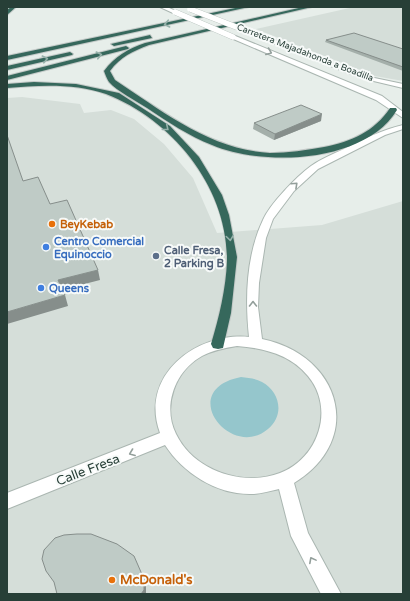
<svg xmlns="http://www.w3.org/2000/svg" width="410" height="601" font-family="'Varela Round',sans-serif">
<rect width="100%" height="100%" fill="#e7eeea"/>
<!-- built -->
<path fill="#d5ded9" d="M 354,7 L 403,7 L 403,81 L 375,76 L 256,29 Z
M 22,97 L 80,104 L 84,113 L 111,110 L 134,119 L 164,144 L 193,178 L 217,233 L 322,225 L 403,201 L 403,594 L 7,594 L 7,98 Z"/>
<!-- water -->
<path fill="#95c6cc" d="M 241,377 C 248,378 255,378 262,382 C 280,392 285,415 268,429 C 231,461 175,390 241,377 Z"/>
<g fill="none" stroke-linecap="round" stroke-linejoin="round">
<!-- street casing -->
<g stroke="#aab6b1" stroke-width="2">
<path id="street" d="M 160,7 L 167,7 L 178,12 L 173,13 Z
M 249,30 L 365,76 L 403,84 L 403,88 L 361,78 L 247,33 Z
M 233,35 L 382,96 L 403,112 L 403,118 L 376,100 L 231,38 Z
M 403,125 L 403,129 L 385,135 L 318,169 L 294,191 L 273,219 L 266,238 L 259,283 L 258,307 L 262,339 C 340,355 366,439 294,483 L 308,533 L 341,594 L 321,594 L 291,536 L 279,489 C 270,491 261,494 252,494 C 217,495 183,473 165,445 L 7,509 L 7,493 L 160,433 C 139,376 196,332 249,337 C 245,299 246,256 263,220 C 270,204 296,177 311,166 C 321,159 333,154 344,149 C 363,139 382,130 403,125 ZM 237,346 C 263,348 290,354 308,376 C 335,408 319,458 280,473 C 243,487 194,471 176,434 C 162,406 175,371 202,356 C 213,350 225,348 237,346 Z"/>
</g>
<!-- highway casing -->
<g stroke="#c3c9c7" stroke-width="2">
<path id="highway" d="M 11,7 L 16,7 L 7,15 L 7,10 Z
M 240,7 L 249,7 L 7,60 L 7,56 Z
M 303,7 L 312,7 L 149,45 C 133,51 120,57 110,71 L 115,80 C 162,111 211,150 270,153 C 288,153 306,150 324,147 C 351,142 375,131 390,108 L 396,108 L 397,110 C 365,163 264,167 212,145 C 189,136 168,122 147,108 C 136,101 117,91 109,82 C 107,79 105,74 104,71 C 115,56 128,49 145,43 Z
M 150,35 L 152,38 L 114,46 L 111,44 Z
M 126,46 L 129,48 L 128,49 L 7,80 L 7,76 Z
M 70,52 L 73,54 L 72,55 L 7,70 L 7,66 Z
M 34,82 L 76,84 L 119,93 L 170,126 L 199,157 L 222,195 L 229,215 L 237,257 L 231,313 L 223,348 L 218,349 L 213,348 L 211,344 C 219,318 226,288 227,261 C 228,188 173,120 106,94 C 76,83 38,85 7,88 L 7,84 Z"/>
</g>
<!-- street -->
<use href="#street" fill="#fff" fill-rule="evenodd"/>
<!-- highway -->
<use href="#highway" fill="#36685c" fill-rule="evenodd"/>
<!-- street-bridge casing -->
<g stroke="#aab6b1" stroke-width="6" stroke-linecap="butt">
<path id="street-bridge" d="M 190,9 L 249,32
M 175,12 L 233,37"/>
</g>
<!-- street-bridge -->
<use href="#street-bridge" stroke="#fff" stroke-width="5.5"/>
</g>
<!-- wall -->
<path fill="#a4afaa" d="M 326,40 L 403,49 L 403,71 L 325,42 Z
M 321,121 L 274,140 L 253,129 L 254,123 Z"/>
<!-- shaded-wall -->
<path fill="#868e8b" d="M 322,114 L 321,121 L 274,140 L 275,134 Z
M 98,270 L 100,280 L 61,290 L 58,280 Z
M 65,295 L 68,306 L 7,324 L 7,312 Z
M 144,579 L 146,586 L 146,594 L 141,594 Z"/>
<!-- building -->
<path fill="#bfcbc6" stroke="#868e8b" d="M 354,33 L 403,49 L 403,67 L 326,40 Z
M 301,105 L 322,114 L 275,134 L 254,123 Z
M 7,135 L 23,181 L 38,177 L 50,204 L 67,200 L 98,270 L 58,280 L 65,295 L 7,312 Z
M 77,534 L 91,534 L 117,544 L 134,556 L 144,579 L 144,590 L 141,594 L 57,594 L 54,582 L 46,571 L 42,559 L 44,550 L 55,538 L 64,535 Z"/>
<!-- one-way arrows -->
<defs><path id="oneway-chevron" d="M-2-3.5L2.5 0L-2 3.5" fill="none" stroke-width="1.6" stroke-linecap="round" stroke-linejoin="round"/></defs>
<g stroke="#96b1aa">
<use href="#oneway-chevron" transform="translate(167 24) rotate(168)"/>
<use href="#oneway-chevron" transform="translate(99 55) rotate(-13)"/>
<use href="#oneway-chevron" transform="translate(45 59) rotate(-13)"/>
<use href="#oneway-chevron" transform="translate(166 128) rotate(39)"/>
<use href="#oneway-chevron" transform="translate(230 238) rotate(82)"/>
</g>
<g stroke="#939f9b">
<use href="#oneway-chevron" transform="translate(269 52) rotate(22)"/>
<use href="#oneway-chevron" transform="translate(295 185) rotate(-43)"/>
<use href="#oneway-chevron" transform="translate(253 304) rotate(-90)"/>
<use href="#oneway-chevron" transform="translate(132 453) rotate(159)"/>
<use href="#oneway-chevron" transform="translate(312 560) rotate(-118)"/>
</g>
<!-- markers -->
<g fill="#e8710a" stroke="#f7faf9" stroke-width="1.5">
<circle cx="52" cy="224" r="4"/>
<circle cx="112" cy="580" r="4"/>
</g>
<g fill="#3f7fe0" stroke="#f7faf9" stroke-width="1.5">
<circle cx="46" cy="247" r="4"/>
<circle cx="41" cy="288" r="4"/>
</g>
<circle fill="#5c6f8a" stroke="#f7faf9" stroke-width="1.5" cx="156" cy="256" r="4"/>
<g text-anchor="middle" dominant-baseline="central" stroke-width="4" stroke-linejoin="round" paint-order="stroke">
<!-- far-street labels -->
<g font-size="9" fill="#273f37" stroke="#f7faf9">
<text transform="translate(305 53) rotate(21)">Carretera Majadahonda a Boadilla</text>
</g>
<!-- food labels -->
<g font-size="11" font-weight="bold" fill="#c56008" stroke="#f7faf9" text-anchor="start">
<text x="60" y="224">BeyKebab</text>
</g>
<!-- shop labels -->
<g font-size="11" font-weight="bold" fill="#366cbe" stroke="#f7faf9" text-anchor="start">
<text x="54" y="241">Centro Comercial<tspan x="54" dy="13">Equinoccio</tspan></text>
<text x="49" y="288">Queens</text>
</g>
<!-- service labels -->
<g font-size="11" font-weight="bold" fill="#4e5e75" stroke="#f7faf9" text-anchor="start">
<text x="164" y="250">Calle Fresa,<tspan x="164" dy="13">2 Parking B</tspan></text>
</g>
<!-- near-street labels -->
<g font-size="13" fill="#273f37" stroke="#f7faf9">
<text transform="translate(88 470) rotate(-21)">Calle Fresa</text>
</g>
<!-- near-food labels -->
<g font-size="13" font-weight="bold" fill="#c56008" stroke="#f7faf9" text-anchor="start">
<text x="120" y="580">McDonald's</text>
</g>
</g>
<!-- border -->
<rect width="410" height="601" fill="none" stroke="#273f37" stroke-width="16"/>
</svg>
